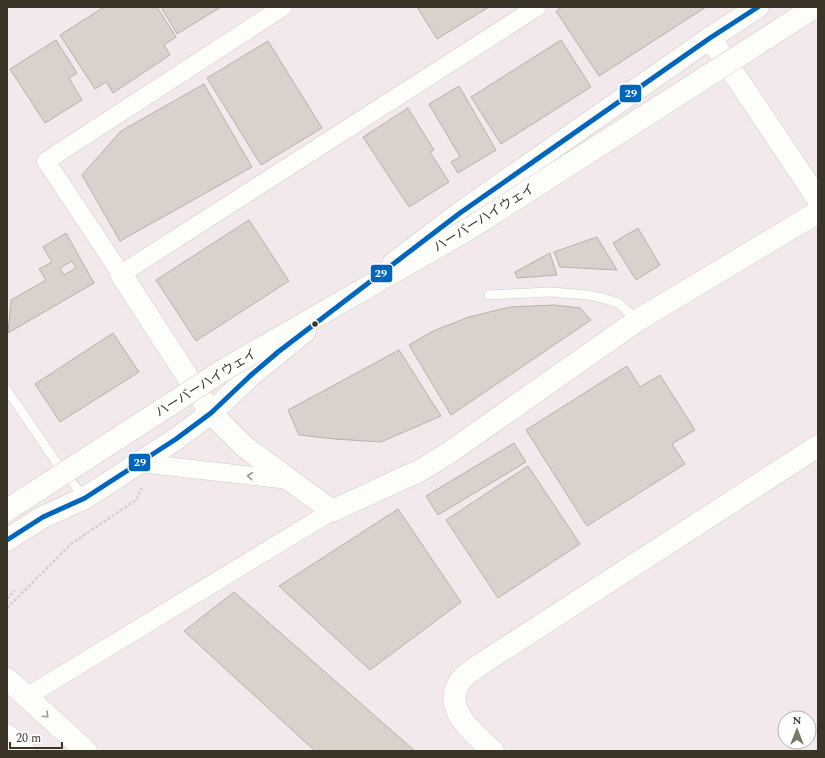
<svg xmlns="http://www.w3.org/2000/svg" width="825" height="758" viewBox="0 0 825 758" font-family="Spectral,'Noto Sans JP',serif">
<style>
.industrial{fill:#f3e8ec;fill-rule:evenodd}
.building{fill:#dad1cc;stroke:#b9b0ab;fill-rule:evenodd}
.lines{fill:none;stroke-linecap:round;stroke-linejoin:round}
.service-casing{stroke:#d1cdbf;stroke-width:10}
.minor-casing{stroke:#d1cdbf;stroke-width:19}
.tertiary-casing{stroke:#d1cdbf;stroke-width:23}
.path{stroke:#d4d1ca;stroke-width:2.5;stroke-dasharray:3 2;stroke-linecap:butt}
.service{stroke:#fdfdfa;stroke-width:9}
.minor{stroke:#fdfdfa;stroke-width:18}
.tertiary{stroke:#fdfdfa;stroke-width:22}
.tertiary-bridge-casing{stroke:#d1cdbf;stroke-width:23;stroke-linecap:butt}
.tertiary-bridge{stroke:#fdfdfa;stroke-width:22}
.bus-1-casing{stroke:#fff;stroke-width:8}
.bus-1{stroke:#0065bd;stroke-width:5}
.oneway{stroke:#9c9990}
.bus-dot{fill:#3b3527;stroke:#fff;stroke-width:1.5}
.labels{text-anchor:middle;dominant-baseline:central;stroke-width:3;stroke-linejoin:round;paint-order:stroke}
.street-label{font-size:13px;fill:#3b3527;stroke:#fff}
.line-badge{stroke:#fff;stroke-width:1.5}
.badge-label{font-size:11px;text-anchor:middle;font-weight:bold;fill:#fff}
</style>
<rect width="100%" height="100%" fill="#f4efdf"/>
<path class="industrial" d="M7 7H818V751H7ZM785 718H809V742H785Z"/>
<g class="building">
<path d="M104 7H157L176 37 164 45 170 55 113 93 106 82 95 89 60 35Z"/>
<path d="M161 7H221L177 34Z"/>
<path d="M417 7H489L437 39Z"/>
<path d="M562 7H706L599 76 556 11Z"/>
<path d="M56 40 77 73 69 78 82 100 45 123 10 69Z"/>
<path d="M561 40 591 87 501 144 471 97Z"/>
<path d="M268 41 322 128 261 165 207 78Z"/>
<path d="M204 84 252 167 120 241 82 175 121 131Z"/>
<path d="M459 86 496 150 458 173 451 162 460 157 429 104Z"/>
<path d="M408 108 434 150 430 152 449 182 409 207 363 137Z"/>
<path d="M249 220 289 281 196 341 156 280Z"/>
<path d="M638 228 660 265 636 280 613 243Z"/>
<path d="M66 233 94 283 8 333 11 300 46 280 39 269 52 262 43 247ZM72 261 76 268 64 275 60 268Z"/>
<path d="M597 237 617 270 560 267 554 252Z"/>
<path d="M550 253 557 275 517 278 515 272Z"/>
<path d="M554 305 580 308 591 320 451 415 409 345 433 331 469 317 510 307Z"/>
<path d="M113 333 139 372 60 422 35 384Z"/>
<path d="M399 350 441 416 381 442 335 439 299 435 288 410Z"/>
<path d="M627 366 640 387 660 375 695 430 672 444 685 464 587 526 526 430Z"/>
<path d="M514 443 526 462 438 515 426 496Z"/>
<path d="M528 466 580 544 498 598 446 520Z"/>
<path d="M398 509 461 602 370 670 279 586Z"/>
<path d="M234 592 415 751H315L184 631Z"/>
</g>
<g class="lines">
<defs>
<g id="service">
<path d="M489 295 551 292 588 295 602 298 618 303 638 320"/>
<path d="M7 390 61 469 85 498"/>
</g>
<g id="minor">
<path d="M283 7 46 161 121 274 537 7"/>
<path d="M139 463 289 480"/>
<path d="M26 697 332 511"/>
</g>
<g id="tertiary">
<path d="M710 38 818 199"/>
<path d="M393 264 460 213 710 38 758 7"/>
<path d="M121 274 211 413 245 447 332 511 421 470 450 452 638 320 818 212"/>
<path d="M7 540 43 517 85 498 176 439 211 413 250 376 305 331"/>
<path d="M7 679 86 751"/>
<path d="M7 735 24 751"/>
<path d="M493 751C474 734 440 707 461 680 466 673 475 669 481 664L818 446"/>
</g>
</defs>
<use href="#service" class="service-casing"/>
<use href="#minor" class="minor-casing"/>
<use href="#tertiary" class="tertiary-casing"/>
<g class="path">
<path d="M7 599 15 590"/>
<path d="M7 608 71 544 136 500 142 488"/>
</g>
<use href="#service" class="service"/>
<use href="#minor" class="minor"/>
<use href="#tertiary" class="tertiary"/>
<defs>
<path id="tertiary-bridge" d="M7 510 225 369 472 227 815 7"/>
</defs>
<use href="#tertiary-bridge" class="tertiary-bridge-casing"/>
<use href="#tertiary-bridge" class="tertiary-bridge"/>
<defs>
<path id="bus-1" d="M7 540 43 517 85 498 176 439 211 413 250 376 278 352 460 213 710 38 758 7"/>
</defs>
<use href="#bus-1" class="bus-1-casing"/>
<use href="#bus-1" class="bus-1"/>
</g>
<defs><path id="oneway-chevron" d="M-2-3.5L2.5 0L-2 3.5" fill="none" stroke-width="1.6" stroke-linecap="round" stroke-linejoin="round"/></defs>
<g class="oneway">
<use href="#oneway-chevron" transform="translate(250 476) rotate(-174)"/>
<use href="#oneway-chevron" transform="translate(46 715) rotate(43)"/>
</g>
<circle class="bus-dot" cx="315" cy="324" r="3.5"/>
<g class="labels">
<g class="street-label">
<text transform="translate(484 218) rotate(-32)">ハーバーハイウェイ</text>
<text transform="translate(206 383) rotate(-32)">ハーバーハイウェイ</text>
</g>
</g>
<g class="line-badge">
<rect x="619" y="84" width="23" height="19" rx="4" fill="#0065bd"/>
<rect x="370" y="264" width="23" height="19" rx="4" fill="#0065bd"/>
<rect x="128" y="453" width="23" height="19" rx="4" fill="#0065bd"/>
</g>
<g class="badge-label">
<text x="631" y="97">29</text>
<text x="381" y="277">29</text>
<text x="140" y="466">29</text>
</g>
<rect width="825" height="758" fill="none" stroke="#3b3527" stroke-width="16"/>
<g transform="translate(797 730)"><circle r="19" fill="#ffffff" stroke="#b1aea9"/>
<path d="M0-3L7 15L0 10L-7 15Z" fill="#7c7667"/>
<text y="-6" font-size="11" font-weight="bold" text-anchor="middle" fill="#3b3527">N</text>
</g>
<path d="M10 742v6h52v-6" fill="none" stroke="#3b3527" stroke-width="2"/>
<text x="16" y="742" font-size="12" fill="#3b3527" stroke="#ffffff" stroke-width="3" paint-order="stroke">20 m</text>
</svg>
